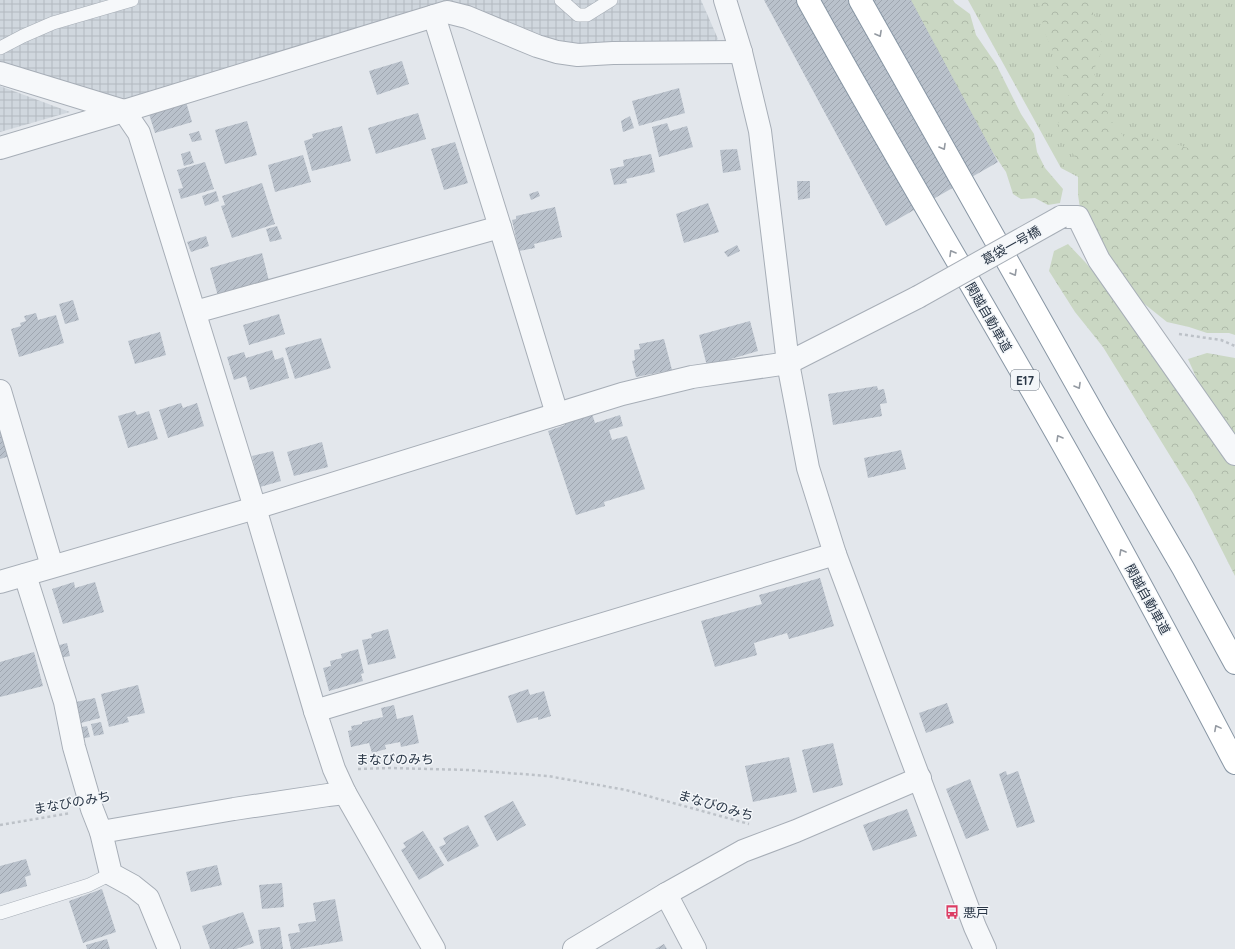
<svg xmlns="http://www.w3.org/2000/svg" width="1235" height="949" viewBox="0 0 1235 949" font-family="Quicksand,'Noto Sans JP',sans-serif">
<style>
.industrial{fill:url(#industrial-grid)}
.grass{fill:url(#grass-tufts)}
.forest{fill:url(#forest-crowns)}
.building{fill:url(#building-hatch)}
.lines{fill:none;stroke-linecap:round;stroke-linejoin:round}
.service-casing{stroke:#a7aeb7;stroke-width:14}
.minor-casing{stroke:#a7aeb7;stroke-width:24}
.tertiary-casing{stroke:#a7aeb7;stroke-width:24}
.motorway-casing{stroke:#8896a4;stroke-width:24}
.path{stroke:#bdc2c8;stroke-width:2.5;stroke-dasharray:3 3;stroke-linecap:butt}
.service{stroke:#f6f8fa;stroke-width:13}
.minor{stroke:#f6f8fa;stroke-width:22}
.tertiary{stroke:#f6f8fa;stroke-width:22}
.motorway{stroke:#fff;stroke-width:22}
.minor-bridge-casing{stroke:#a7aeb7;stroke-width:24;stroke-linecap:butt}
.minor-bridge{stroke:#f6f8fa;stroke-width:22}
.oneway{stroke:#949aa2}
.labels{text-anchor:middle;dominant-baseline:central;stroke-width:3;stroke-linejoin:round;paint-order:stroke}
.shield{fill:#f3f6f9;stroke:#66707c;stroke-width:1}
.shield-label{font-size:12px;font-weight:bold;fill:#293646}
.street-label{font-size:13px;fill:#293646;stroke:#f3f6f9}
.poi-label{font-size:13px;fill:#293646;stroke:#f3f6f9;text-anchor:start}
</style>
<defs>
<pattern id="industrial-grid" width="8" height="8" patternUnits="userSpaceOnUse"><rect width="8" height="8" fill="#d0d7de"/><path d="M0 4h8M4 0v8" fill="none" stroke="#b3b9c0"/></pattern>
<pattern id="grass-tufts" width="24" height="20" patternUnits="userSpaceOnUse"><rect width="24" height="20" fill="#cad7c3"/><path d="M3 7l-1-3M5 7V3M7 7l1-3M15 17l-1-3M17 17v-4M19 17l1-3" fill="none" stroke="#aeb9a9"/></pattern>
<pattern id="forest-crowns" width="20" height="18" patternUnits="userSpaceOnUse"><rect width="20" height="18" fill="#cad7c3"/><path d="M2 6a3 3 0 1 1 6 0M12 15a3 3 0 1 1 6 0" fill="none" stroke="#aeb9a9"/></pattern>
<pattern id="building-hatch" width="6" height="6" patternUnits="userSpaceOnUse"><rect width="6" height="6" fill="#b9c1cb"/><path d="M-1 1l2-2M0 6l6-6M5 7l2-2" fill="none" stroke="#9fa6b0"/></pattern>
</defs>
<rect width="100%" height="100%" fill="#e3e7ec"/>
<g class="industrial">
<path d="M0 0H701L718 39 713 44 584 45 554 40 464 4H440L124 99 15 68 0 62Z"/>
<path d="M0 86 70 112 0 132Z"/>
</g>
<path class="grass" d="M968 0H1235V313L1139 209 1061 168Z"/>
<g class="forest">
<path d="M907 0H953L955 3 970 14 976 35 996 64 1021 114 1034 134 1037 152 1045 168 1063 189 1060 203 1048 205 1035 198 1021 199 1013 194 1006 172 987 144Z"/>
<path d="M1038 0H1091V8L1099 26 1103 48 1093 72 1103 91 1109 118 1124 137H1145L1170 142 1197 151 1222 153 1235 150V335L1229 333H1207L1189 327 1167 322 1137 298 1123 279 1080 208 1078 195V161L1064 141 1058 123 1072 85 1057 69 1052 48 1045 34Z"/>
<path d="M1068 244 1086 263 1138 328 1172 384 1235 462V576L1193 493 1103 347 1075 312 1049 271 1054 251Z"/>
<path d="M1207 353 1235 358V442L1207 402 1188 359Z"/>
</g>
<g class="building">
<path d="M764 0H911L998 162 886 226Z"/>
<path d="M402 61 409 84 377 95 369 71Z"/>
<path d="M679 88 685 113 639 126 632 101Z"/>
<path d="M186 102 192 122 155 133 149 114Z"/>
<path d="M418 113 426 139 376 154 368 128Z"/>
<path d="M630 116 634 128 623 132 621 121Z"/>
<path d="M247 121 257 155 225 164 215 130Z"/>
<path d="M667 123 670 131 687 126 693 147 659 157 652 127Z"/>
<path d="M342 126 351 161 312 171 304 141 313 138 312 134Z"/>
<path d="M199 131 202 140 192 142 189 134Z"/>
<path d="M455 142 468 183 444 190 431 149Z"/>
<path d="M737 149 741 170 723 173 720 150Z"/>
<path d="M190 151 194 163 184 166 181 154Z"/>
<path d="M651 154 655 172 626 179 627 183 614 185 610 169 624 166 623 160Z"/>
<path d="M303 155 311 182 275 192 268 165Z"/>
<path d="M205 162 214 189 181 199 178 189 183 188 177 170Z"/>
<path d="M797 181H810V198L798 200Z"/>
<path d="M262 183 275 224 232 238 221 206 225 205 222 196Z"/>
<path d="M216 191 219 201 205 206 202 196Z"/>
<path d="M538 191 540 196 531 200 529 194Z"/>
<path d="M708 203 719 232 684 243 676 214Z"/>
<path d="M555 207 562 237 534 244 535 248 519 251 512 220 516 219V216Z"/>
<path d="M277 226 282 239 270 242 266 229Z"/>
<path d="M206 236 209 246 191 252 187 242Z"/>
<path d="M737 245 740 251 728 257 724 252Z"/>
<path d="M262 253 269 281 218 296 210 268Z"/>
<path d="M73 300 79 320 65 324 59 304Z"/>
<path d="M36 313 38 320 56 315 64 343 19 357 11 329 21 326 20 323 26 321 24 316Z"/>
<path d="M279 314 285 334 249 345 243 325Z"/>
<path d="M750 321 758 351 707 366 699 335Z"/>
<path d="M160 332 166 355 135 364 128 341Z"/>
<path d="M321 338 331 368 295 379 285 348Z"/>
<path d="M664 339 672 370 636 377 632 361 635 360 634 350 640 349 639 344Z"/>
<path d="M272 350 275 360 283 357 289 378 250 390 246 376 234 380 227 357 244 352 246 358Z"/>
<path d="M877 386 878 390 884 389 887 403 880 404 882 416 833 425 828 394Z"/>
<path d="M181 403 183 408 197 403 204 426 168 438 159 410Z"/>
<path d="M135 411 137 415 149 411 158 439 128 448 118 416Z"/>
<path d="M591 411 595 423 620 415 623 426 609 430 612 440 627 436 645 489 604 502 605 506 576 515 548 431 565 425 563 420Z"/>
<path d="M0 431H2L10 456 0 459Z"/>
<path d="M322 442 328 467 294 476 287 452Z"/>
<path d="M901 450 906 469 868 478 864 458Z"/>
<path d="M273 451 281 481 260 487 252 456Z"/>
<path d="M820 578 834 626 789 639 787 633 754 643 757 655 715 667 701 621 762 604 759 595Z"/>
<path d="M74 582 75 588 95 582 104 612 63 624 52 589Z"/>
<path d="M388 629 396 658 368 665 362 640 372 638 371 634Z"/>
<path d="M67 643 70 656 60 658 56 646Z"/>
<path d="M358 649 364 673 361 674 363 681 329 691 323 668 331 666 330 661 342 658 341 654Z"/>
<path d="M34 652 43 686 0 697V662Z"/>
<path d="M138 685 145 713 127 717 129 722 109 727 101 694Z"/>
<path d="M528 689 530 695 544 691 551 716 538 720V717L517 723 508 696Z"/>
<path d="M95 698 100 718 81 723 76 702Z"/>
<path d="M947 703 954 723 926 733 919 713Z"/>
<path d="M394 705 397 719 413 715 419 743 401 747 400 742 385 745 386 749 372 753 369 743 351 747 348 731 352 730 351 726 362 724V722L383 717 381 708Z"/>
<path d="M101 722 104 734 94 736 91 724Z"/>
<path d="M87 726 90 737 80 739 77 728Z"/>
<path d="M833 743 843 785 813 793 802 750Z"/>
<path d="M789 757 797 792 753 802 745 766Z"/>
<path d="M1006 771 1007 775 1018 771 1035 822 1017 828 999 774Z"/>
<path d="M970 779 989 830 966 839 946 789Z"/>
<path d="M513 801 526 825 497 841 484 816Z"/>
<path d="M907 809 917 836 873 851 863 825Z"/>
<path d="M468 825 479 846 448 862 439 847 446 844 443 838Z"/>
<path d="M423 831 444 865 419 880 401 850 406 847 403 843Z"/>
<path d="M26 859 31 875 25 877 27 886 0 894V866Z"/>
<path d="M217 865 222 885 191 892 186 872Z"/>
<path d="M282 883 284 907 262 909 259 885Z"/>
<path d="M102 889 116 932 83 943 69 901Z"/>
<path d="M335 899 343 941 298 949H291L288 934 300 932 298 924 316 921 313 903Z"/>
<path d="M243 912 254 943 236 949H210L202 926Z"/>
<path d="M280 927 283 949H261L258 930Z"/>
<path d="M107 939 110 949H87L86 945Z"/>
<path d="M664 944 667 949H655Z"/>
</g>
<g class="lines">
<defs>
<g id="service">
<path d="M561 0 578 15H587L611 0"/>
<path d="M0 48 23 36 53 23 132 0"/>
<path d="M0 913 89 885 111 874"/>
</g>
<g id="minor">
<path d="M434 16 447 12 467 17 537 46 557 52 578 55 613 53 741 52"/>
<path d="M0 73 124 111 139 133 255 508 315 711 334 769 345 793 434 949"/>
<path d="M0 148 124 111 434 16 500 227 557 414"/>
<path d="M1061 217H1078L1099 260 1235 454"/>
<path d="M195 312 500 227"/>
<path d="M0 391 52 566"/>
<path d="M25 575 65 702 74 747 92 809 101 832 111 874 133 886 148 898 169 949"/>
<path d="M0 582 255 508 622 394 692 377 788 363 918 297"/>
<path d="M315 711 835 554"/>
<path d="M101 832 234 809 328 795 345 793"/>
<path d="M666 894 695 949"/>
<path d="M574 949 666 894 743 851 796 831 920 778"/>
</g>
<path id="tertiary" d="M725 0 741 52 760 131 788 363 808 468 835 554 975 927 985 949"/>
<g id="motorway">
<path d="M808 0C893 154 984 304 1070 457 1127 558 1181 660 1235 763"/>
<path d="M860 0 1098 422 1183 568 1235 663"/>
</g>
</defs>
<use href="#service" class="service-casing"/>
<use href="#minor" class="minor-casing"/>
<use href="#tertiary" class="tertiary-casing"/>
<use href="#motorway" class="motorway-casing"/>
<g class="path">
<path d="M1179 334 1221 340 1235 346"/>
<path d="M358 769 390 768 469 770 548 776 626 790 749 824"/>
<path d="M0 825 71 813"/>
</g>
<use href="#service" class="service"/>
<use href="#minor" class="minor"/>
<use href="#tertiary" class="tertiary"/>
<use href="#motorway" class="motorway"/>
<defs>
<path id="minor-bridge" d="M918 297 1061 217"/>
</defs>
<use href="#minor-bridge" class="minor-bridge-casing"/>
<use href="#minor-bridge" class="minor-bridge"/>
</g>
<defs><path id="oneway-chevron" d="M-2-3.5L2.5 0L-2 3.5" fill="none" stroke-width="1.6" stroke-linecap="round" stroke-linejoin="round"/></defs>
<g class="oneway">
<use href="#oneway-chevron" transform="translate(879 34) rotate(61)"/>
<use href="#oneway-chevron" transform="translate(943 147) rotate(60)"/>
<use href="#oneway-chevron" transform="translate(952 253) rotate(-120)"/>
<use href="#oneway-chevron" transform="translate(1014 273) rotate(60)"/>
<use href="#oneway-chevron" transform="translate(1078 386) rotate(60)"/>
<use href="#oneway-chevron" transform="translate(1059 438) rotate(-120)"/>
<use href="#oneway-chevron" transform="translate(1122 552) rotate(-119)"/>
<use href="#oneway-chevron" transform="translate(1217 728) rotate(-118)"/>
</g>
<defs>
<symbol id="bus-bare" viewBox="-9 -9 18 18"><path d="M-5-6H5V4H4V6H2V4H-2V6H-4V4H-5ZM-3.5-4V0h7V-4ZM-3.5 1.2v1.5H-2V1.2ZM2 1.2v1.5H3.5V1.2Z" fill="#dc3d64" stroke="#f3f6f9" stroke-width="2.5" paint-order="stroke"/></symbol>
</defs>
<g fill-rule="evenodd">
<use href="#bus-bare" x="942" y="902" width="20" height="20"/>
</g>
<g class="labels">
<rect class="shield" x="1011" y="370" width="28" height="20" rx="3"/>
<g class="shield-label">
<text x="1025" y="380">E17</text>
</g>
<g class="street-label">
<text transform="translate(1011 245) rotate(-29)">葛袋一号橋</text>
<text transform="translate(989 317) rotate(60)">関越自動車道</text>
<text transform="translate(1148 599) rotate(61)">関越自動車道</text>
<text x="395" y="759">まなびのみち</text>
<text transform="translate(72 802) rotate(-10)">まなびのみち</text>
<text transform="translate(716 805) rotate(16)">まなびのみち</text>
</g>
<g class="poi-label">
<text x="963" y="912">悪戸</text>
</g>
</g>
</svg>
